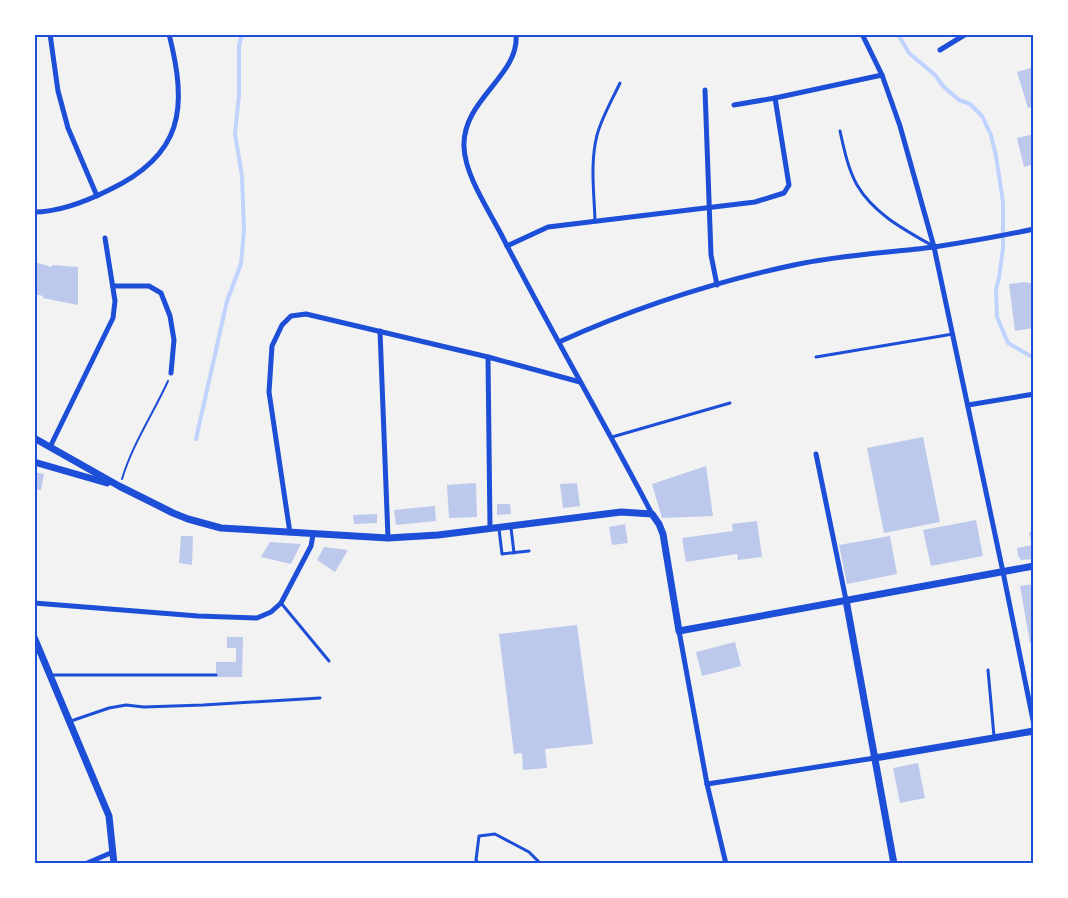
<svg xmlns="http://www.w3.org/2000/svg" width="1068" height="898" viewBox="0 0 1068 898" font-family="'Asap Condensed',sans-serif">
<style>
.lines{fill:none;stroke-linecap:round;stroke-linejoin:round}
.stream{stroke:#bfd3fe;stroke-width:4}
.building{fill:#bdc9ec}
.path{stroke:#1d4ed8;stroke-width:2}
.service{stroke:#1d4ed8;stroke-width:3}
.minor{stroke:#1d4ed8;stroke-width:5}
.tertiary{stroke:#1d4ed8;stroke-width:7}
.neatline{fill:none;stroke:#1d4ed8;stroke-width:2}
</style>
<rect width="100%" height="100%" fill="#f2f2f2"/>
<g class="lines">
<g class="stream">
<path d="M898 34 909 53 935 75 944 87 959 100 970 104 982 116 991 135 996 156 1003 202V248L999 278 996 289 997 317 1008 343 1034 358"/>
<path d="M196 439 227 301 241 264 244 230 242 176 235 134 239 95V46L242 34"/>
</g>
</g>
<g class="building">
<path d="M1034 67V106L1028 108 1017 72Z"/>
<path d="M1034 134V164L1024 167 1017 138Z"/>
<path d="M34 262 52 267V265L78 267V305L43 298V296L34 294Z"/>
<path d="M1025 282 1034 284V328L1015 331 1009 284Z"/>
<path d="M923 437 940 522 884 533 867 448Z"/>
<path d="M706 466 713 516 662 518 652 484Z"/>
<path d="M34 472 44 474 41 490 34 489Z"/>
<path d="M476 483 477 517 449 518 447 485Z"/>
<path d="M577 483 580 506 563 508 560 484Z"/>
<path d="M497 504H510L511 514 497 515Z"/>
<path d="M435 506 436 521 396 525 394 510Z"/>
<path d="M377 514V523L354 524 353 515Z"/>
<path d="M976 520 983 556 931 566 923 530Z"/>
<path d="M757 521 762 557 738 560 737 554 686 562 682 538 733 531 732 524Z"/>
<path d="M625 524 628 543 612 545 609 527Z"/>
<path d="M1034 531V559L1021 560 1018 556 1017 548 1032 545 1029 532Z"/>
<path d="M181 536H193L192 565 179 563Z"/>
<path d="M890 536 897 574 847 584 839 545Z"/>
<path d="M270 542 301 544 291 564 261 557Z"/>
<path d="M324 547 348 550 335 572 317 560Z"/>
<path d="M1034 584V642L1030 643 1020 586Z"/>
<path d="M577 625 593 744 545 749 547 768 523 770 522 753 514 754 499 634Z"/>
<path d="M227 637H243L242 677H216V662H236V648H227Z"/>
<path d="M735 642 741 666 702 676 696 652Z"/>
<path d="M918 763 925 798 900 803 893 768Z"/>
</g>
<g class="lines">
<path class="path" d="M122 479C132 445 153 414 168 381"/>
<g class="service">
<path d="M840 131C844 149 848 169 857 185 874 214 905 230 933 246"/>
<path d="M595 220C594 192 590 163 597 135 602 117 612 100 620 83"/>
<path d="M816 357 953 334"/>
<path d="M612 437 730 403"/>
<path d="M511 528 514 553"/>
<path d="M499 529 502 554 529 551"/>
<path d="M281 603 329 661"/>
<path d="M988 670 994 736"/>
<path d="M52 675H216"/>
<path d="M71 721 109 708 126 705 144 707 203 705 320 698"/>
<path d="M479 864 476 860 479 836 495 834 529 852 541 864"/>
</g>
<g class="minor">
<path d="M50 34 58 91 68 128 97 196"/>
<path d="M516 34C520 76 462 99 464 147 465 175 488 209 501 234 549 328 603 420 652 514"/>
<path d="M862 34 882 75 900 126 934 247 1003 572 1034 725"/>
<path d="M940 50 966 34"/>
<path d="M705 90 711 255 717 285"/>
<path d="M734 105 775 98 882 75"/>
<path d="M34 212C59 212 87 201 109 190 183 155 188 109 169 34"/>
<path d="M507 246 548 227 755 202 784 193 789 185 788 179 775 98"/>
<path d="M113 286H149L161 293 170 316 174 340 171 373"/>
<path d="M380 331 388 538"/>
<path d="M559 342C634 308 714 282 794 265 840 255 887 253 934 247 967 242 1001 236 1034 229"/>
<path d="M488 357 490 528"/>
<path d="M968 405 1034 394"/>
<path d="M50 447 113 318 115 301 105 238"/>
<path d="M816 454 846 600"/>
<path d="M290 533 269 392 272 346 282 325 291 316 306 314 488 357 580 382"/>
<path d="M34 603 198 616 257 618 271 612 281 603 311 546 313 535"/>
<path d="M679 631 707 784 726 864"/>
<path d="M707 784 875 758"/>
<path d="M85 864 113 852"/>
</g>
<g class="tertiary">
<path d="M34 438 119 486 173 513 188 519 221 528 388 538 438 535 621 512 652 514 659 524 663 534 679 631 1034 566"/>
<path d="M34 462 107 483"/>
<path d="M846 600 894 864"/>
<path d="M34 637 109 816 114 864"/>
<path d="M875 758 1034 731"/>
</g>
</g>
<rect width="1068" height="898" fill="none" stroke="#ffffff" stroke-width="72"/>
<rect x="36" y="36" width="996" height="826" class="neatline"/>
</svg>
